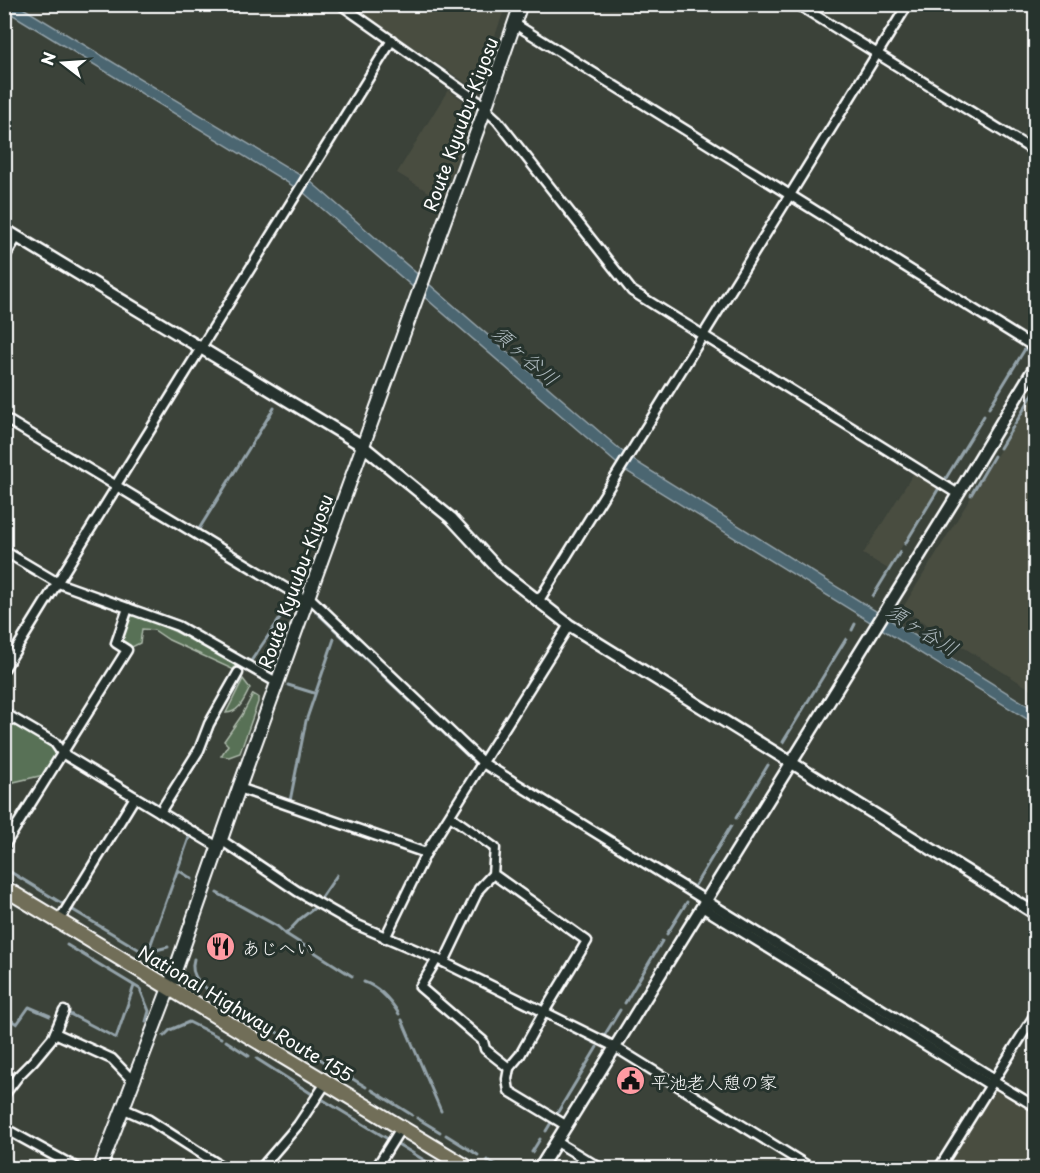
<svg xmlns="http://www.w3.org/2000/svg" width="1040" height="1173" viewBox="0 0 1040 1173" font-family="'Playpen Sans','Klee One',sans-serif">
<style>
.built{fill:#494d41}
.green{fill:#587156;stroke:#acb8aa;stroke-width:1.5}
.water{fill:#4c6671;stroke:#94a3aa;stroke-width:1.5}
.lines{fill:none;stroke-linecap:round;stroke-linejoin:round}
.stream{stroke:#94a3aa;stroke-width:3}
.minor-casing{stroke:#fff;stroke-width:13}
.tertiary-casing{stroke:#fff;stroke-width:15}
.secondary-casing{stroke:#fff;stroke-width:16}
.trunk-casing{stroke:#fff;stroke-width:18}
.minor{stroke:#26332d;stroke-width:8}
.tertiary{stroke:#26332d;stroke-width:10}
.secondary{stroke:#26332d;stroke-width:12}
.trunk{stroke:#716e59;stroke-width:14}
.labels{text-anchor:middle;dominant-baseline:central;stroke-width:6;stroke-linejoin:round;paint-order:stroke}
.street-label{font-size:18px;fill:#fff;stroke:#26332d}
.poi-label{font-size:18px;fill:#fff;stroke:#26332d;text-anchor:start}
.water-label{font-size:20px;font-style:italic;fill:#aebabf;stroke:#26332d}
</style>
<rect width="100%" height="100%" fill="#3b4239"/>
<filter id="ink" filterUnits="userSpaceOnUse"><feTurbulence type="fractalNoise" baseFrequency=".0167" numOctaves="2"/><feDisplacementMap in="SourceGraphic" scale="12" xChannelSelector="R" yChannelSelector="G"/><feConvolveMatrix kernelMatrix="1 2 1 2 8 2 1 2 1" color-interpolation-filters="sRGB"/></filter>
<g filter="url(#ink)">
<g class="built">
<path d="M351 5H506L492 44 482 86 475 89Z"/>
<path d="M448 90 475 109 442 200 397 173Z"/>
<path d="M1035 393V692L902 609Z"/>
<path d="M915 471 939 486 888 569 863 554Z"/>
<path d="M995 1086 1035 1111V1168H944Z"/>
</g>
<g class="green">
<path d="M128 613C166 624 201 646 235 664L234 670 169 640 154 630 142 629 140 643 130 648 120 642Z"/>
<path d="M243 679 250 688C244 699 240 712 226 713Z"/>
<path d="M253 694 258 697V702L240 753 229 757 221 756 228 745 224 741 242 715Z"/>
<path d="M11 721 56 747 58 756 48 774 5 784V736Z"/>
</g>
<path class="water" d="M4 5H18L310 181 630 458 1035 710V724L623 469 303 192 5 10Z"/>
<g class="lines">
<g class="stream">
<path d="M1033 336 1036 332"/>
<path d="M989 408 1025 349"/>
<path d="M1015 424 1036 389"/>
<path d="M1000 448 1013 427"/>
<path d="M946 478 984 416"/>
<path d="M971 495 994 456"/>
<path d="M166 521 195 539"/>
<path d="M199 529 274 408"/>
<path d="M203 543 293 598"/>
<path d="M905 544 939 488"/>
<path d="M4 545 53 575"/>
<path d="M873 596 900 552"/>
<path d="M128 604 150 611"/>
<path d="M316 612 475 763"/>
<path d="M156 613 180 622 231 652"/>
<path d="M852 630 855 624"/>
<path d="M251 661 294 598"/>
<path d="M288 685 314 693"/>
<path d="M4 707 59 740 62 744"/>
<path d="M783 742 846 639"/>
<path d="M70 753 103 773"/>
<path d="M485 769 690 896"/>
<path d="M110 776 133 790"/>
<path d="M141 795 157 804"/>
<path d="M290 801 306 721 334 639"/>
<path d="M167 809 203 753 213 727 241 678"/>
<path d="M736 818 768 765"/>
<path d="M4 868 63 904"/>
<path d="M178 870 192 879"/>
<path d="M694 887 731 826"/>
<path d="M217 893 277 926 286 934 352 976"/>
<path d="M322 897 337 875"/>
<path d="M73 910 138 949"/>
<path d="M286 934 300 919 317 906"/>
<path d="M667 934 687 902"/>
<path d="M67 945 140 989 149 1011 146 1022"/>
<path d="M148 952 190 835"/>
<path d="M148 952 168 947"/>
<path d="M194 959C188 978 206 989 219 997"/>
<path d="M364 982C379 987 391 1001 399 1014"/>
<path d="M229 1003 278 1033"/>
<path d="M625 1003 662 941"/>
<path d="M68 1013 116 1038 134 986"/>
<path d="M4 1016 17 1024 29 1007 50 1016"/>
<path d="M546 1018 595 1043"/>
<path d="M402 1020 441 1111"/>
<path d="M164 1036 170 1030 189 1022 221 1038"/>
<path d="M604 1036 620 1010"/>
<path d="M287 1039 366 1087"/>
<path d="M226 1041 249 1056"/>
<path d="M257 1059 312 1094"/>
<path d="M372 1090 412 1115"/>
<path d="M320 1098 388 1139"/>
<path d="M556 1115 597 1047"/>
<path d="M417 1118 440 1132"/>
<path d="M546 1131 552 1121"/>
<path d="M446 1135 478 1155"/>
<path d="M396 1143 437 1168"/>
<path d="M532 1152 540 1139"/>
<path d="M487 1160 502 1168"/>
<path d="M605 1167 607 1168"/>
</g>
<defs>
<g id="minor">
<path d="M340 4 486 107"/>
<path d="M797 4 1036 152"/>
<path d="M515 24 1036 348"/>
<path d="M485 109 497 120 632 291 958 494"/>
<path d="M4 258 17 237"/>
<path d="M4 418 307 601"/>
<path d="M116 485 392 40"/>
<path d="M4 551 58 583 178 626 278 683"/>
<path d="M309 597 483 763 995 1079"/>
<path d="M538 602 908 4"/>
<path d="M4 669 117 486"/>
<path d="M4 713 55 743 62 753 218 847"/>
<path d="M239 788 426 853"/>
<path d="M160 812 199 750 209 724 238 673"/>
<path d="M450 816 495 848 493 874 587 941 544 1012 520 1055 509 1068 507 1079 509 1091 567 1126"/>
<path d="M221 840 297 891 355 924 437 959 615 1047 811 1168"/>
<path d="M4 846 127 650 116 643 128 608"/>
<path d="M702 907 990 1085"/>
<path d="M59 921 135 797"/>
<path d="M385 938 426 853 569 625"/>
<path d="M437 959 420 987 483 1041 485 1049 509 1068"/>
<path d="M444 962 479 889 493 874"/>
<path d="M55 1033 112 1059 133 1081"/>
<path d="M993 1081 1036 1107"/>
<path d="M4 1095 19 1075 33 1061 53 1037 64 1011"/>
<path d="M122 1108 149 1120 224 1168"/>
<path d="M4 1128 77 1168"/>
<path d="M557 1142 600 1168"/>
<path d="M261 1168 298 1125 326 1083"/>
<path d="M376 1168 401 1128"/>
<path d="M939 1168 1036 1013"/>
</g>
<g id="tertiary">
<path d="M4 229 363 446 451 518 500 571 569 625 1036 914"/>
<path d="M540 1168 958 494 1036 365"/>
</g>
<path id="secondary" d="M100 1168 169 988 239 788 485 109 521 4"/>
<path id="trunk" d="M4 888 468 1168"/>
</defs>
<use href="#minor" class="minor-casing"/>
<use href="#tertiary" class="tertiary-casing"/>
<use href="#secondary" class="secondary-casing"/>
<use href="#trunk" class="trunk-casing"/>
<use href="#minor" class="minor"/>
<use href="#tertiary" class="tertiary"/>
<use href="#secondary" class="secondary"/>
<use href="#trunk" class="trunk"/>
</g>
</g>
<defs>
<symbol id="restaurant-disc" viewBox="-11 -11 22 22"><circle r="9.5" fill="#ff9aa2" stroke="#26332d"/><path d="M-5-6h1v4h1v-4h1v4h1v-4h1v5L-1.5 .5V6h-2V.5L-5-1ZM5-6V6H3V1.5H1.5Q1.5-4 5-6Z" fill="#111"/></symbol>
<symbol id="civic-disc" viewBox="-11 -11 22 22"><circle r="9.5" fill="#ff9aa2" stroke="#26332d"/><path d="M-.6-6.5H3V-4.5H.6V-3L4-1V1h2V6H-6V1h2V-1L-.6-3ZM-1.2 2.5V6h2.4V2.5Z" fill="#111"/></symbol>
</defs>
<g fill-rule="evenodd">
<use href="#restaurant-disc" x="204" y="930" width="33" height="33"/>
<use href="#civic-disc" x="614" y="1064" width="33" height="33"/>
</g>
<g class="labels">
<g class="street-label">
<text transform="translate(460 124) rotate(-70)">Route Kyuubu-Kiyosu</text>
<text transform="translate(295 581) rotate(-70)">Route Kyuubu-Kiyosu</text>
<text transform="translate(246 1013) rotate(31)">National Highway Route 155</text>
</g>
<g class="poi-label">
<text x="242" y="947">あじへい</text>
<text x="651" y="1081">平池老人憩の家</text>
</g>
<g class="water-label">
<text transform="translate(526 355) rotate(41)">須ヶ谷川</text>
<text transform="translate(923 629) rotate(32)">須ヶ谷川</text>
</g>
</g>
<rect width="1040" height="1173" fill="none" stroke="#26332d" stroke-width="24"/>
<rect x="12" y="12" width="1016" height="1149" fill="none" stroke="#fff" stroke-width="2" filter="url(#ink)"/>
<g transform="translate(63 63) rotate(287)" stroke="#26332d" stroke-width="4.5" paint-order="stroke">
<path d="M0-4.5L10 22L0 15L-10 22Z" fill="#ffffff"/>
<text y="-9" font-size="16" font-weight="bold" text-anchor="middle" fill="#ffffff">N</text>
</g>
</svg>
